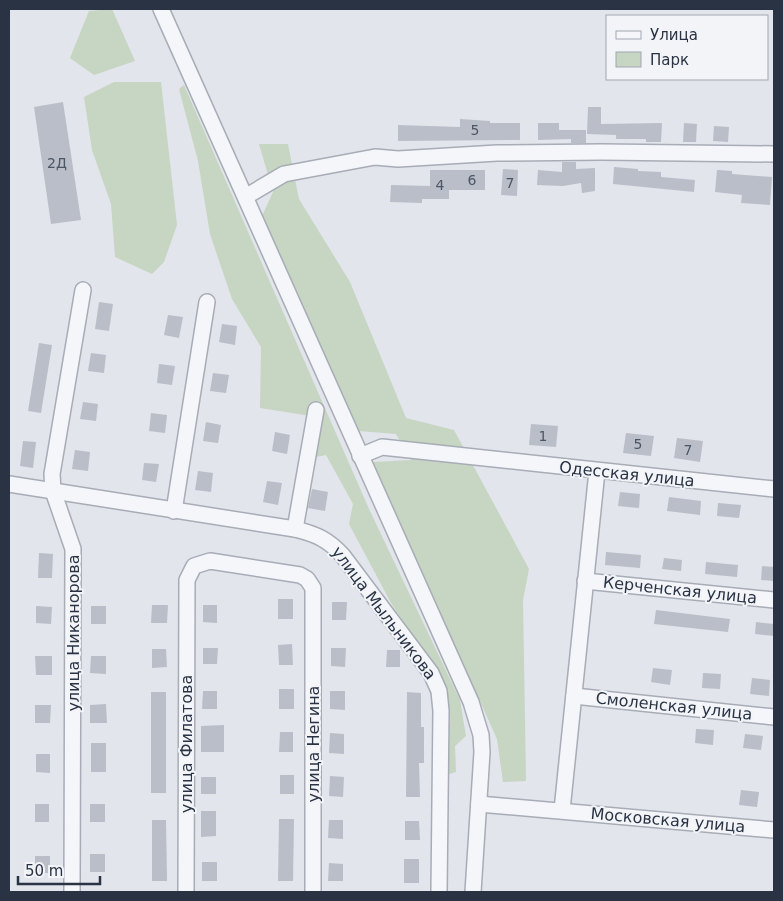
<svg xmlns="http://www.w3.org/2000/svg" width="783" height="901" viewBox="0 0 783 901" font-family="'DejaVu Sans',sans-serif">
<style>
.green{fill:#c7d5c3}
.building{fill:#b9bec9}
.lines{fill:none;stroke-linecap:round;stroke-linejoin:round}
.minor-casing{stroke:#a7acb6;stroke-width:18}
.minor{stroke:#f5f6f9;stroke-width:15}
.labels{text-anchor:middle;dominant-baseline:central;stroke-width:4;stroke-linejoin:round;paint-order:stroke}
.number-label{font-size:14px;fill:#4d5665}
.street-label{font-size:16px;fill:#293344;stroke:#f2f4f8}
</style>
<rect width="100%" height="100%" fill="#e2e5eb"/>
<g class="green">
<path d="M112 9 135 61 94 75 70 58 89 11Z"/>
<path d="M114 82H161L177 225 164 262 152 274 115 257 111 204 92 150 84 97Z"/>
<path d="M184 85 369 509 460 700 466 736 455 746 456 772 446 775 447 688 391 603 349 524 353 504 326 455 316 457 311 416 260 408 261 347 232 299 210 234 198 161 179 89Z"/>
<path d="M259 144H288L299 199 350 282 406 418 454 430 529 569 523 600 526 781 503 782 497 739 373 462 411 460 396 434 359 431 262 216 273 192Z"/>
</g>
<g class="building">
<path d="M63 102 81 220 51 224 34 107Z"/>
<path d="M588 107H601V124L662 123 661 142H646V139H616V135L587 134Z"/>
<path d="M460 119 490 121V123H520V140L398 141V125L460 127Z"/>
<path d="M538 123H559V130H586V143H571V139L538 140Z"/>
<path d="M684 123 697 124 696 142H683Z"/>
<path d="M714 126 729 127 728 142 713 141Z"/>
<path d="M562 162H576V169L595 168V191L582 193 581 183 563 186 537 185 538 170 562 172Z"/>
<path d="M614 167 638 169V171L661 172V177L695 180 694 192 613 184Z"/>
<path d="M503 169 518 170 517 196 501 195Z"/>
<path d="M430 170H485V190H449V199H422V203L390 202 391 185 430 186Z"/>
<path d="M717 170 732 171V174L772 177 770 205 741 203 742 195 715 192Z"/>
<path d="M99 302 113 304 109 331 95 329Z"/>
<path d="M168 315 183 317 179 338 164 335Z"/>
<path d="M222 324 237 326 235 345 219 342Z"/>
<path d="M39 343 52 345 41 413 28 411Z"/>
<path d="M91 353 106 355 104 373 88 371Z"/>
<path d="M159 364 175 366 172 385 157 383Z"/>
<path d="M213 373 229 375 226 393 210 391Z"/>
<path d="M83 402 98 404 96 421 80 419Z"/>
<path d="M151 413 167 415 165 433 149 431Z"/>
<path d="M206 422 221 425 218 443 203 441Z"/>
<path d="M531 424 558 426 556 447 529 445Z"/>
<path d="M275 432 290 435 287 454 272 451Z"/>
<path d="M626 433 654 436 651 456 623 453Z"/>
<path d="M677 438 703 441 700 462 674 458Z"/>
<path d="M23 441 36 442 33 468 20 466Z"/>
<path d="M75 450 90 452 88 471 72 469Z"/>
<path d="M144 463 159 464 156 482 142 480Z"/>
<path d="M198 471 213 473 211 492 195 490Z"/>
<path d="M267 481 282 483 278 505 263 502Z"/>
<path d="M312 489 328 492 325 511 308 508Z"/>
<path d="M620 492 640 494 639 508 618 506Z"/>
<path d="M669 497 701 501 700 515 667 511Z"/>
<path d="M718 503 741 505 739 518 717 516Z"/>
<path d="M606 552 641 555 640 568 605 565Z"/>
<path d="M39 553 53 554 52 578H38Z"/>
<path d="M664 558 682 560 681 571 662 569Z"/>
<path d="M706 562 738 565 737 577 705 574Z"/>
<path d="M762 566 774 567V581L761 580Z"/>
<rect x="278" y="599" width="15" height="20"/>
<path d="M332 602H347L346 620H332Z"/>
<path d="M152 605H168L167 623H151Z"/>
<path d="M203 605H217V623L203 622Z"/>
<path d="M36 606 52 607 51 624 36 623Z"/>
<rect x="91" y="606" width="15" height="18"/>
<path d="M656 610 730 619 728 632 654 624Z"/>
<path d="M756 622 774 624V636L755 634Z"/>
<path d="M292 644 293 665H279L278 645Z"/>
<path d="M203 648H218L217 664H203Z"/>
<path d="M331 648H346L345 667 331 666Z"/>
<path d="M152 649H166L167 667 152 668Z"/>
<path d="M387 650H400V667H386Z"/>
<path d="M35 656H52V675H36Z"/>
<path d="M91 656H106V674L90 673Z"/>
<path d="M653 668 672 670 670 685 651 682Z"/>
<path d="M703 673 721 674 720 689 702 688Z"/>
<path d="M752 678 770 680 769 696 750 694Z"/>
<rect x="279" y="689" width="15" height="20"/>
<path d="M203 691H217V709H202Z"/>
<path d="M330 691H345V710L330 709Z"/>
<rect x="151" y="692" width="15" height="101"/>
<path d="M407 692 421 693V727H424V763H419L420 797H406Z"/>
<path d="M106 704 107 723H90V705Z"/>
<path d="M35 705H51L50 723H35Z"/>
<path d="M224 725V752H201V726Z"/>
<path d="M696 729 714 730 713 745 695 743Z"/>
<path d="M280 732H293V752H279Z"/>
<path d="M330 733 344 734V754L329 753Z"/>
<path d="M745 734 763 736 761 750 743 748Z"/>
<rect x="91" y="743" width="15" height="29"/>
<path d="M36 754H50V773L36 772Z"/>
<rect x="280" y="775" width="14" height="19"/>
<path d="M330 776 344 777 343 797 329 796Z"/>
<rect x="201" y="777" width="15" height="17"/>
<path d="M741 790 759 792 757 807 739 805Z"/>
<rect x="35" y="804" width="14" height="18"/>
<rect x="90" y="804" width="15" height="18"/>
<path d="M201 811H216V836L201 837Z"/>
<path d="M279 819H294L293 881H278Z"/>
<path d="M152 820H166L167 881H152Z"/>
<path d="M329 820H343V839L328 838Z"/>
<path d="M405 821H419L420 840H405Z"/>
<rect x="90" y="854" width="15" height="18"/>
<rect x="35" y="856" width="15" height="17"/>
<rect x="404" y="859" width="15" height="24"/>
<rect x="202" y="862" width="15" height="19"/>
<path d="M329 863 343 864V881H328Z"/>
</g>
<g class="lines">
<defs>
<g id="minor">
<path d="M161 9 471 702 481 735 482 752 473 892"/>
<path d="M247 196 284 174 375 157 398 159 497 153 602 152 774 154"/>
<path d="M360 456 382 447 774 489"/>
<path d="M9 484 295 529C316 534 329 540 343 556L431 673 439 691 441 711 439 892"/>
<path d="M174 511 207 302"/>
<path d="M295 529 316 410"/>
<path d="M585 581 774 600"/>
<path d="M574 696 774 717"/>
<path d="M479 804 774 830"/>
<path d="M562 810 597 471"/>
<path d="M72 892 73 549 53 491 52 474 83 290"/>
<path d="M186 892 187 580 194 566 210 561 300 575 307 579 313 588V892"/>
</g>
</defs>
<use href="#minor" class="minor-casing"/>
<use href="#minor" class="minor"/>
</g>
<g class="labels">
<g class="number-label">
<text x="475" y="130">5</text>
<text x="57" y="163">2Д</text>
<text x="472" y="180">6</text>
<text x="510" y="183">7</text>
<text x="440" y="185">4</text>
<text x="543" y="436">1</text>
<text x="638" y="444">5</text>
<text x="688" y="450">7</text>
</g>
<g class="street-label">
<text transform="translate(627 474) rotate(6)">Одесская улица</text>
<text transform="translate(680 590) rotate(6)">Керченская улица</text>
<text transform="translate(384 613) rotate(53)">улица Мыльникова</text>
<text transform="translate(73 633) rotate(-90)">улица Никанорова</text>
<text transform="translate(674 706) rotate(6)">Смоленская улица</text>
<text transform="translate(186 744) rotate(-90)">улица Филатова</text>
<text transform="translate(313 744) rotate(-90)">улица Негина</text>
<text transform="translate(668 820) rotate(5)">Московская улица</text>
</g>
</g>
<rect width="783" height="901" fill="none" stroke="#293344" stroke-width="20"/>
<rect x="606" y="15" width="162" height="65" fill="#f2f4f8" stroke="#a2a7b0"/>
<rect x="616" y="31" width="25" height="8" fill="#f5f6f9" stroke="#a2a7b0"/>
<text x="650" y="40" font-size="15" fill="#293344">Улица</text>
<rect x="616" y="52" width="25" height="15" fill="#c7d5c3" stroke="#a2a7b0"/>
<text x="650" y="65" font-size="15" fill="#293344">Парк</text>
<path d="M18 876v8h82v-8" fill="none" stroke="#293344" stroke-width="2.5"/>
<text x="25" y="876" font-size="15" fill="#293344" stroke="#f2f4f8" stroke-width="4" paint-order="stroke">50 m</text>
</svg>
